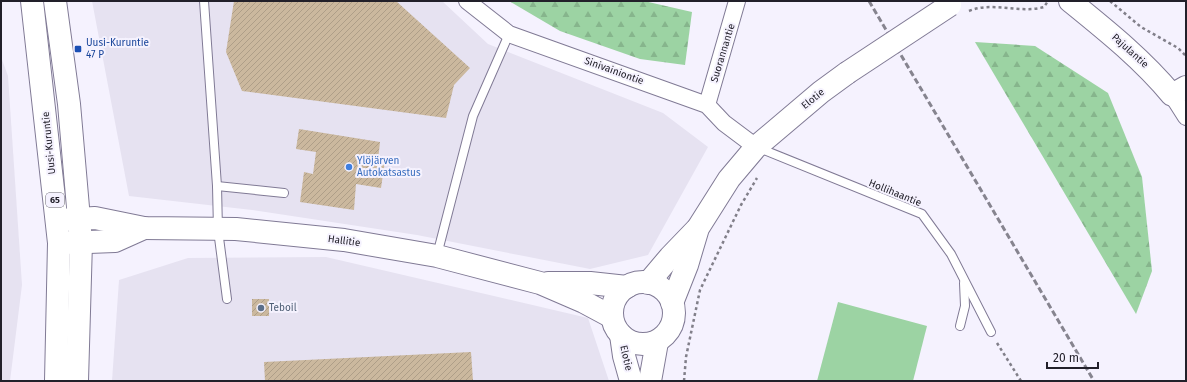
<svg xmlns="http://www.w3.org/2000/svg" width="1187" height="382" viewBox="0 0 1187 382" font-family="'Fira Sans',sans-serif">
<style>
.built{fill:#e6e2f1}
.forest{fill:url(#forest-firs)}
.pitch{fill:#9cd3a3}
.building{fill:url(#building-hatch)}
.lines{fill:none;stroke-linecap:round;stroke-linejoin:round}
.lane-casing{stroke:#807a95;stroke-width:10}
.street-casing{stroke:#807a95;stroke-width:18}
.secondary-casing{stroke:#807a95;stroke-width:24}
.primary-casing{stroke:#807a95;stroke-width:24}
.path{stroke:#817f89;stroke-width:2.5;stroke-dasharray:3 3;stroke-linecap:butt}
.lane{stroke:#fff;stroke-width:8}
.street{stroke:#fff;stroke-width:16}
.secondary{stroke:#fff;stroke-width:22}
.primary{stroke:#fff;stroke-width:22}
.rail{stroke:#86848f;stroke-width:3;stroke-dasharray:6 3;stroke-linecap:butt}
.secondary-bridge-casing{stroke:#807a95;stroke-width:24;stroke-linecap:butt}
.secondary-bridge{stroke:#fff;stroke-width:22}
.transit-dot{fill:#1a4fb4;stroke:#f5f2fe;stroke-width:1.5}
.shop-dot{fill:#3f7fe0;stroke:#f5f2fe;stroke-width:1.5}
.service-dot{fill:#5c6f8a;stroke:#f5f2fe;stroke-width:1.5}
.labels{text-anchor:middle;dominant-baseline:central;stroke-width:4;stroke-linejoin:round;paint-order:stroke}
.shield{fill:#f5f2fe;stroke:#615f6a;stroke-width:1}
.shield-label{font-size:9px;font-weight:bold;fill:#22202a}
.transit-label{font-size:10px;fill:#164399;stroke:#f5f2fe;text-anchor:start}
.street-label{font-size:10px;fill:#22202a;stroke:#f5f2fe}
.shop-label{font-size:10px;fill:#366cbe;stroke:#f5f2fe;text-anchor:start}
.service-label{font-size:10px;fill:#4e5e75;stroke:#f5f2fe;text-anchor:start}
</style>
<defs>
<pattern id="forest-firs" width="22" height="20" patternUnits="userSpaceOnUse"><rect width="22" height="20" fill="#9cd3a3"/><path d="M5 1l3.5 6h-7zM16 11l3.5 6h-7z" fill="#86b58c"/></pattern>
<pattern id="building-hatch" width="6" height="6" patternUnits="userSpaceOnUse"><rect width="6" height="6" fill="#cbb89e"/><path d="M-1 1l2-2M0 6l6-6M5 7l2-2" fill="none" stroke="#ae9e88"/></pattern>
</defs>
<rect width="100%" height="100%" fill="#f5f2fe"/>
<g class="built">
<path d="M92 1H442L488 44 663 113 708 147 648 255 590 269 417 235 252 210 129 196Z"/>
<path d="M1 57 8 76 22 285 10 381H1Z"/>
<path d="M326 257 588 318 609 381H112L119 280 188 258Z"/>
</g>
<g class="forest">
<path d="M509 1H644L692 12 685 65 640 59 560 31Z"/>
<path d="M975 42 1035 46 1108 93 1142 177 1152 271 1136 314Z"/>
</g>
<path class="pitch" d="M838 302 927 326 913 381H817Z"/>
<g class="building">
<path d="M234 1H396L470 68 454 85 446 118 242 91 226 52Z"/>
<path d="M299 129 380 142 378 160 385 161 381 188 356 184 354 210 300 202 304 172 313 174 316 152 296 149Z"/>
<rect x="252" y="299" width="17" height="17"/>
<path d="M471 352 473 381H265L264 362Z"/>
</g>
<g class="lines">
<defs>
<g id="lane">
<path d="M204 1 217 186 218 230 227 299"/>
<path d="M759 148 922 214 951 254 991 332"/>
<path d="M217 186 284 193"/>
<path d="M437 255 473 116 509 34"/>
<path d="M960 326 965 306 964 283"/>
</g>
<g id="street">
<path d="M467 1 509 34 707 105 724 123 756 147"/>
<path d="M1172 95 1186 117"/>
<path d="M707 105 737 1"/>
</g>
<g id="secondary">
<path d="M1070 1C1107 31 1142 59 1172 95L1186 87"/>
<path d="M60 220 95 218 144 228 236 229 344 240 437 256 540 283 584 302 612 317"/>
<path d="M62 243 115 241 144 228"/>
<circle cx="643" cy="313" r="31"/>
<path d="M548 283H590L627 287"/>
<path d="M648 283 670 257 696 230"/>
<path d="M672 303 687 265 698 228 729 179 756 147 821 92 847 73"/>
<path d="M621 335 624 356 631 381"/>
<path d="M650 381 657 342"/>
</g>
<g id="primary">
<path d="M32 1 59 243 56 381"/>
<path d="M55 1 69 104 81 242 77 381"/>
</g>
</defs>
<use href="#lane" class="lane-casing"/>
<use href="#street" class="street-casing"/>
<use href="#secondary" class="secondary-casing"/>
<use href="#primary" class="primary-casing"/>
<g class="path">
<path d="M1110 1 1141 27 1178 48 1186 56"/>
<path d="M969 11C993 1 1019 14 1044 7L1048 1"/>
<path d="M997 343 1021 381"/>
<path d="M684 381 686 357 700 290 741 205 757 178"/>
</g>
<use href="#lane" class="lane"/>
<use href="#street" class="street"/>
<use href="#secondary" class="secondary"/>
<use href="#primary" class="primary"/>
<path class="rail" d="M869 1 1094 381"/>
<defs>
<path id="secondary-bridge" d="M847 73 950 5"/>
</defs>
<use href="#secondary-bridge" class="secondary-bridge-casing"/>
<use href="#secondary-bridge" class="secondary-bridge"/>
</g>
<rect class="transit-dot" x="74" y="45" width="8" height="8" rx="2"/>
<circle class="shop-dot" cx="349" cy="167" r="4"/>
<circle class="service-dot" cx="261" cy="308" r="4"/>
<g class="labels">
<rect class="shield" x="46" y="193" width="18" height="14" rx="3"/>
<g class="shield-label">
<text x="55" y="200">65</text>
</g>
<g class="transit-label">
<text x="86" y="43">Uusi-Kuruntie<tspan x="86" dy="12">47 P</tspan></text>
</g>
<g class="street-label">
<text transform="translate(1130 51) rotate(42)">Pajulantie</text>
<text transform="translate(723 53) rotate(-73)">Suorannantie</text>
<text transform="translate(614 71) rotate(20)">Sinivainiontie</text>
<text transform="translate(813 99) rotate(-39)">Elotie</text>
<text transform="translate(49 143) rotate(-96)">Uusi-Kuruntie</text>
<text transform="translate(895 193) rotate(22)">Hollihaantie</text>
<text transform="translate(344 241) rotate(8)">Hallitie</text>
<text transform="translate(626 358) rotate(77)">Elotie</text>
</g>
<g class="shop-label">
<text x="357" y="161">Ylöjärven<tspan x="357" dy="12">Autokatsastus</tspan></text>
</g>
<g class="service-label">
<text x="269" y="308">Teboil</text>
</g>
</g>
<rect width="1187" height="382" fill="none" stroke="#22202a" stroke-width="4"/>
<path d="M1047 362v6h51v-6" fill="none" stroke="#22202a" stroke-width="2"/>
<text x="1053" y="362" font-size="12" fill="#22202a" stroke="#f5f2fe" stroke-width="3" paint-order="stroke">20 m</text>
</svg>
